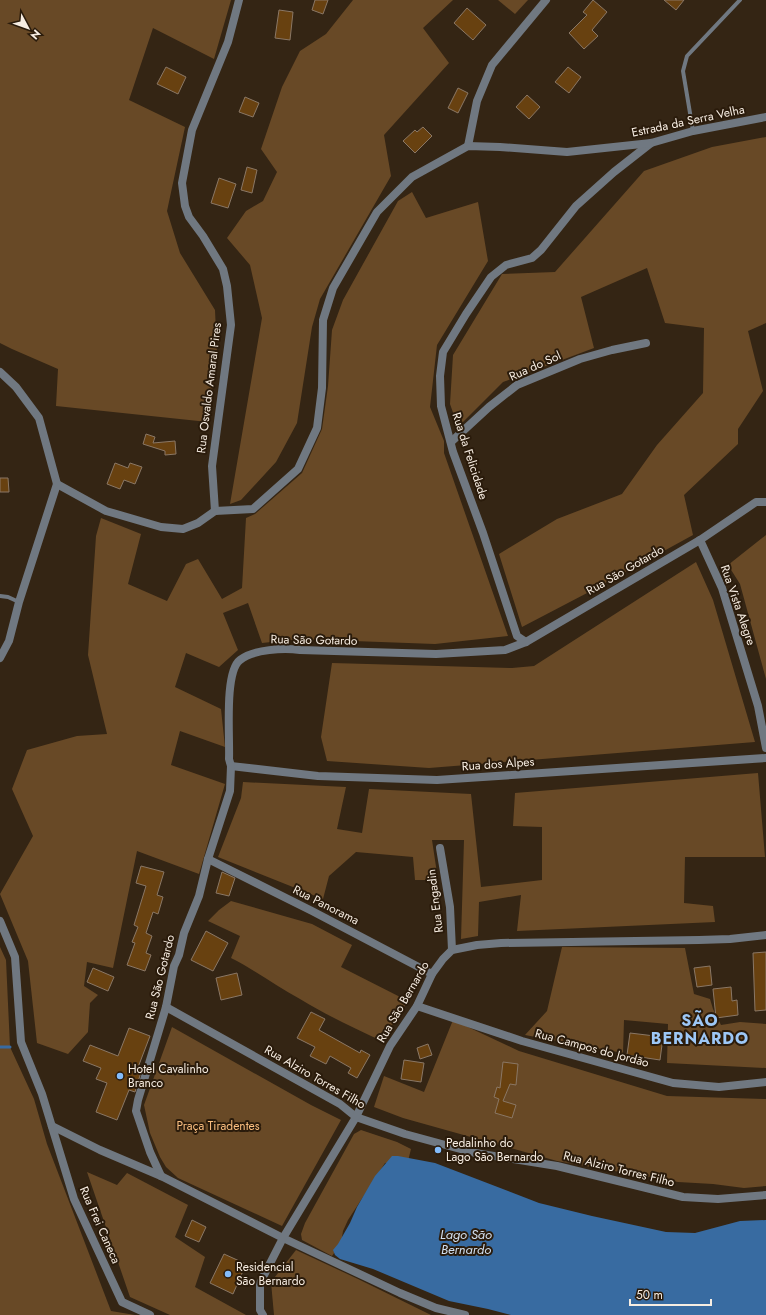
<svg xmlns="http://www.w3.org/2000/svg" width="766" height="1315" viewBox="0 0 766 1315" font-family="Jost,sans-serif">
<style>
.green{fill:#684926}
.water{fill:#386ba1}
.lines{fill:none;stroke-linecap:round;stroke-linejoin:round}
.stream{stroke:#386ba1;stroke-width:3}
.building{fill:#684110;stroke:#8a7765}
.service{stroke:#707881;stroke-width:4}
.minor{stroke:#707881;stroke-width:8}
.tertiary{stroke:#707881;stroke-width:8}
.poi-dot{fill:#83bcfb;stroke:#2a1b0b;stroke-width:1.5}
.labels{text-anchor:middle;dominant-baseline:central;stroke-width:4;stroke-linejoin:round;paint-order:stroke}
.street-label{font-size:12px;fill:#f7ede2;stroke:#2a1b0b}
.poi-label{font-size:12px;fill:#f7ede2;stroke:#2a1b0b;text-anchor:start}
.park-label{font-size:12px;fill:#fbbf80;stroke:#2a1b0b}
.water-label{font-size:13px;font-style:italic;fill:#d2e0f0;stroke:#2a1b0b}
.district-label{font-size:16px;font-weight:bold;letter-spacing:1px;fill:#9dc7f6;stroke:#2a1b0b}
</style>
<rect width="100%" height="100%" fill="#342514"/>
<g class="green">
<path d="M0 0H231L214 59 153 28 129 100 185 127 167 211 180 253 215 310 217 355 208 422 56 406 58 369 12 349 0 343Z"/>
<path d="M353 0H453L423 28 449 63 384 135 391 176 320 299 312 327 297 423 276 462 241 500 230 504 262 318 250 265 227 238 246 211 263 201 277 172 261 149 282 87 300 51 326 34Z"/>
<path d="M498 0H528L515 14Z"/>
<path d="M766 137V323L748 331 763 391 738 429V444L684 495 693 535 589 592 522 627 499 554 557 519 622 494 657 445 703 393 704 328 665 323 647 268 581 297 594 348 503 382 458 427 450 404 453 355 502 274 555 272 644 171 712 147Z"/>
<path d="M412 192 426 218 478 202 488 261 437 345 430 407 444 441V453L508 636 435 644 299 639 262 643 248 603 223 613 238 650 219 667 186 653 175 687 221 709 225 747 180 731 171 765 225 784 199 874 137 851 113 968 87 962 84 986 98 995 90 1003 88 1032 68 1054 37 1043 28 961 0 894 33 836 12 789 27 750 77 736 107 734 88 655 96 536 101 518 141 534 128 584 167 601 186 564 198 559 222 599 242 588 246 518 255 514 302 473 322 429 328 386 332 330 343 300 398 201Z"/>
<path d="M766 535V679L740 584 728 565Z"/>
<path d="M696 562 713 600 755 742 429 768 327 761 321 737 332 663 512 668 534 666Z"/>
<path d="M758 773 765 857H685L684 903 713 906 715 922 517 931 521 895 479 902 478 936 461 939 464 840H432L438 880H415L413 857 356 852 329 876 323 899 218 857 241 798 243 782 346 787 337 829 362 833 369 789 471 794 481 887 542 880V827L513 826 515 793Z"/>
<path d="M231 901 312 924 352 945 341 967 408 1001 382 1041C354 1028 326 1015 300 999 276 986 255 970 231 958L240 936 208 921 219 910Z"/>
<path d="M0 947 6 960 10 1047 34 1099 47 1144 111 1311 135 1315H0Z"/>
<path d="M562 947 685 948 694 994 710 999 713 1009 721 1025 740 1022 766 1024V1068L667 1063 668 1024 624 1020 623 1053 525 1035 547 1011Z"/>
<path d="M453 1020 519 1051 667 1096 766 1099V1186L744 1188 713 1184 678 1182 557 1161 403 1118 374 1107 384 1076 424 1092Z"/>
<path d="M172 1027 311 1105 341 1120 282 1226 178 1178 166 1167 160 1157 150 1133 144 1105Z"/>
<path d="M361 1130 397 1142 411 1149 408 1161 385 1163 348 1220 343 1231 341 1243 332 1256 302 1240 301 1234 305 1223 354 1134Z"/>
<path d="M87 1172 117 1185 127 1173 188 1205 175 1237 205 1257 195 1287 246 1315H170L130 1297Z"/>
<path d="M296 1250 358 1279 431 1315H274L271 1282Z"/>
</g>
<path class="water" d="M392 1156H398L435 1163 539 1203 592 1216 666 1232 695 1233 740 1221 766 1220V1315H511L488 1309 449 1301 373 1269 340 1259 335 1255 333 1250 338 1244 350 1223 357 1207 375 1176Z"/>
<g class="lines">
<path class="stream" d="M0 1047H10"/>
</g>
<g class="building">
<path d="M315 0H328L323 14 312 10Z"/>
<path d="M593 0 607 12 592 30 598 36 584 49 569 33 587 15 583 12Z"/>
<path d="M664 0H684L676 10Z"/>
<path d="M467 8 486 25 473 40 454 23Z"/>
<path d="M279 10 293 12 290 40 275 38Z"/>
<path d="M166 67 186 77 178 94 157 84Z"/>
<path d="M568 67 581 77 569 93 555 82Z"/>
<path d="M458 88 468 93 458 113 448 108Z"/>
<path d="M527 95 540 107 529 119 516 107Z"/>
<path d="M245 97 259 103 253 117 239 112Z"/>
<path d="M423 127 432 136 415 153 403 141 415 130 417 132Z"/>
<path d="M247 167 257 170 252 193 241 190Z"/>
<path d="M219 178 236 184 228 208 211 203Z"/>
<path d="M146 434 155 437 153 443 175 441 176 454 165 455V451L143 444Z"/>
<path d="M115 463 128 468 130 463 142 467 135 484 124 480 120 489 107 484Z"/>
<path d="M0 478H8L9 492H0Z"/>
<path d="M141 866 164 872 157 895 163 897 158 914 153 912 146 933 152 936 146 953 151 955 145 971 127 965 135 943 132 942 138 927 134 925 146 886 136 883Z"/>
<path d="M222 872 235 878 229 896 216 893Z"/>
<path d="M206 931 228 943 213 971 191 960Z"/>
<path d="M766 952V1010L755 1011 753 953Z"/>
<path d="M710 966 712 985 697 987 694 968Z"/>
<path d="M93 968 114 977 108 991 87 982Z"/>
<path d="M237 973 242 995 221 1000 216 978Z"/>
<path d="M731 987 732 1001 737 1000 738 1015 716 1018 713 989Z"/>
<path d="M311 1012 325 1019 319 1030 360 1053 361 1050 370 1055 357 1078 348 1073 351 1068 330 1056 326 1064 310 1056 315 1047 297 1038Z"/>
<path d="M129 1028 150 1036 137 1070 141 1072 135 1092 129 1090 117 1120 96 1112 107 1083 96 1079 101 1068 83 1061 90 1045 118 1056Z"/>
<path d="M630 1033 663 1037 660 1060 627 1055Z"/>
<path d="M428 1044 432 1055 420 1059 417 1048Z"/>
<path d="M404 1060 424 1063 421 1082 401 1079Z"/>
<path d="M503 1062 518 1064 516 1085 510 1084 503 1101 516 1105 512 1118 495 1113 499 1099 494 1097 497 1087 500 1088Z"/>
<path d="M192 1220 206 1227 199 1242 185 1236Z"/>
<path d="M224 1254 246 1264 233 1294 210 1283Z"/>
</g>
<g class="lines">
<g class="service">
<path d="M693 131 683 71 687 56 740 0"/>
<path d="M0 596 8 597 19 602"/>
</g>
<g class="minor">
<path d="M468 146 477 101 492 65 546 0"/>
<path d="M451 442 489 407 517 385 580 359 612 350 646 343"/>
<path d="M215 511 212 466 231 325 227 286 223 269 203 236 189 217 185 206 182 183 192 130 228 42 239 0"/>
<path d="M700 540 722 588 758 706 766 748"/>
<path d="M526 642 517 636 483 533 453 452 441 406 440 376 443 352 466 314 491 277 506 265 532 258 541 250 576 206 614 172 651 143"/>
<path d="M0 658 9 641 19 602 57 484"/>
<path d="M231 766 318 776 437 780 766 758"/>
<path d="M440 848 450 907 452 950"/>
<path d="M208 859 312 911 432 974"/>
<path d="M0 921 15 957 21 1042 42 1094 74 1199 122 1302 150 1315"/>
<path d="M417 1006 522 1041 673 1083 719 1087 766 1082"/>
<path d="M166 1007 340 1104 356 1117 405 1134 475 1153 557 1166 683 1197 718 1199 766 1195"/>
<path d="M52 1126 100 1150 161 1176 283 1238 400 1293 436 1308 465 1315"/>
<path d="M161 1176 150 1152 136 1111 138 1100 166 1007 174 966 179 955 184 933 199 896 208 859 230 791 231 766 229 759C230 738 224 672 240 660 254 649 284 648 300 650L436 654 505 650 526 642 700 540 756 502H766"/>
<path d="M263 1315 260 1310V1283L283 1238 356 1117 390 1046 417 1006 432 974 443 959 452 950 477 945 501 943 699 940 730 939 766 935"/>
</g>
<path class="tertiary" d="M0 372 16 387 39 418 57 484 106 511 161 527 183 529 198 523 215 511 253 509 298 469 317 428 322 388 323 320 333 288 377 212 412 177 468 146 500 147 567 152 651 143 693 131 766 117"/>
</g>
<g class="poi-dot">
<circle cx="120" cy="1076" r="4"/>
<circle cx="438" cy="1150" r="4"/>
<circle cx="228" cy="1274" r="4"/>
</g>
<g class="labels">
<g class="street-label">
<text transform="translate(688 121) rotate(-12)">Estrada da Serra Velha</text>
<text transform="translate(535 366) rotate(-24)">Rua do Sol</text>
<text transform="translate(209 388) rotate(-83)">Rua Osvaldo Amaral Pires</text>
<text transform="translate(470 456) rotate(72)">Rua da Felicidade</text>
<text transform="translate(625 570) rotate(-30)">Rua São Gotardo</text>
<text transform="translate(738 605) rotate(71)">Rua Vista Alegre</text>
<text transform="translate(314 640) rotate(1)">Rua São Gotardo</text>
<text transform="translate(498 764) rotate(-4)">Rua dos Alpes</text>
<text transform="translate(435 901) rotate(-97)">Rua Engadin</text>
<text transform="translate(326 905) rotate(27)">Rua Panorama</text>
<text transform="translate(160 977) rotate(-76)">Rua São Gotardo</text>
<text transform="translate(403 1002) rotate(-60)">Rua São Bernardo</text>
<text transform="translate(592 1048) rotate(15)">Rua Campos do Jordão</text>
<text transform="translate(315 1077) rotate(30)">Rua Alziro Torres Filho</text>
<text transform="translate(619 1169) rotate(14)">Rua Alziro Torres Filho</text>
<text transform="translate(100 1225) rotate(66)">Rua Frei Caneca</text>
</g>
<g class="poi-label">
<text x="128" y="1069">Hotel Cavalinho<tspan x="128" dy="14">Branco</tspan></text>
<text x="446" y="1143">Pedalinho do<tspan x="446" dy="14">Lago São Bernardo</tspan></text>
<text x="236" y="1267">Residencial<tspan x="236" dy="14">São Bernardo</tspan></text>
</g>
<g class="park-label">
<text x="218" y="1126">Praça Tiradentes</text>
</g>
<g class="water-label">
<text x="466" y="1234">Lago São<tspan x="466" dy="15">Bernardo</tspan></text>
</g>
<g class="district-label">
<text x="700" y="1020">SÃO<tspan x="700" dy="18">BERNARDO</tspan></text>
</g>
</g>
<g transform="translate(28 28) rotate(131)" stroke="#2a1b0b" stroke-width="3" paint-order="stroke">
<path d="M0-3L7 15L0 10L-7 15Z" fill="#f7ede2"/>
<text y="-6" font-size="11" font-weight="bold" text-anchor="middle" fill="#f7ede2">N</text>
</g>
<path d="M630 1299v6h81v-6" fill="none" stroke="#f7ede2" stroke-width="2"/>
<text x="636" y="1299" font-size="12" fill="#f7ede2" stroke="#2a1b0b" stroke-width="3" paint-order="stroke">50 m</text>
</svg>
